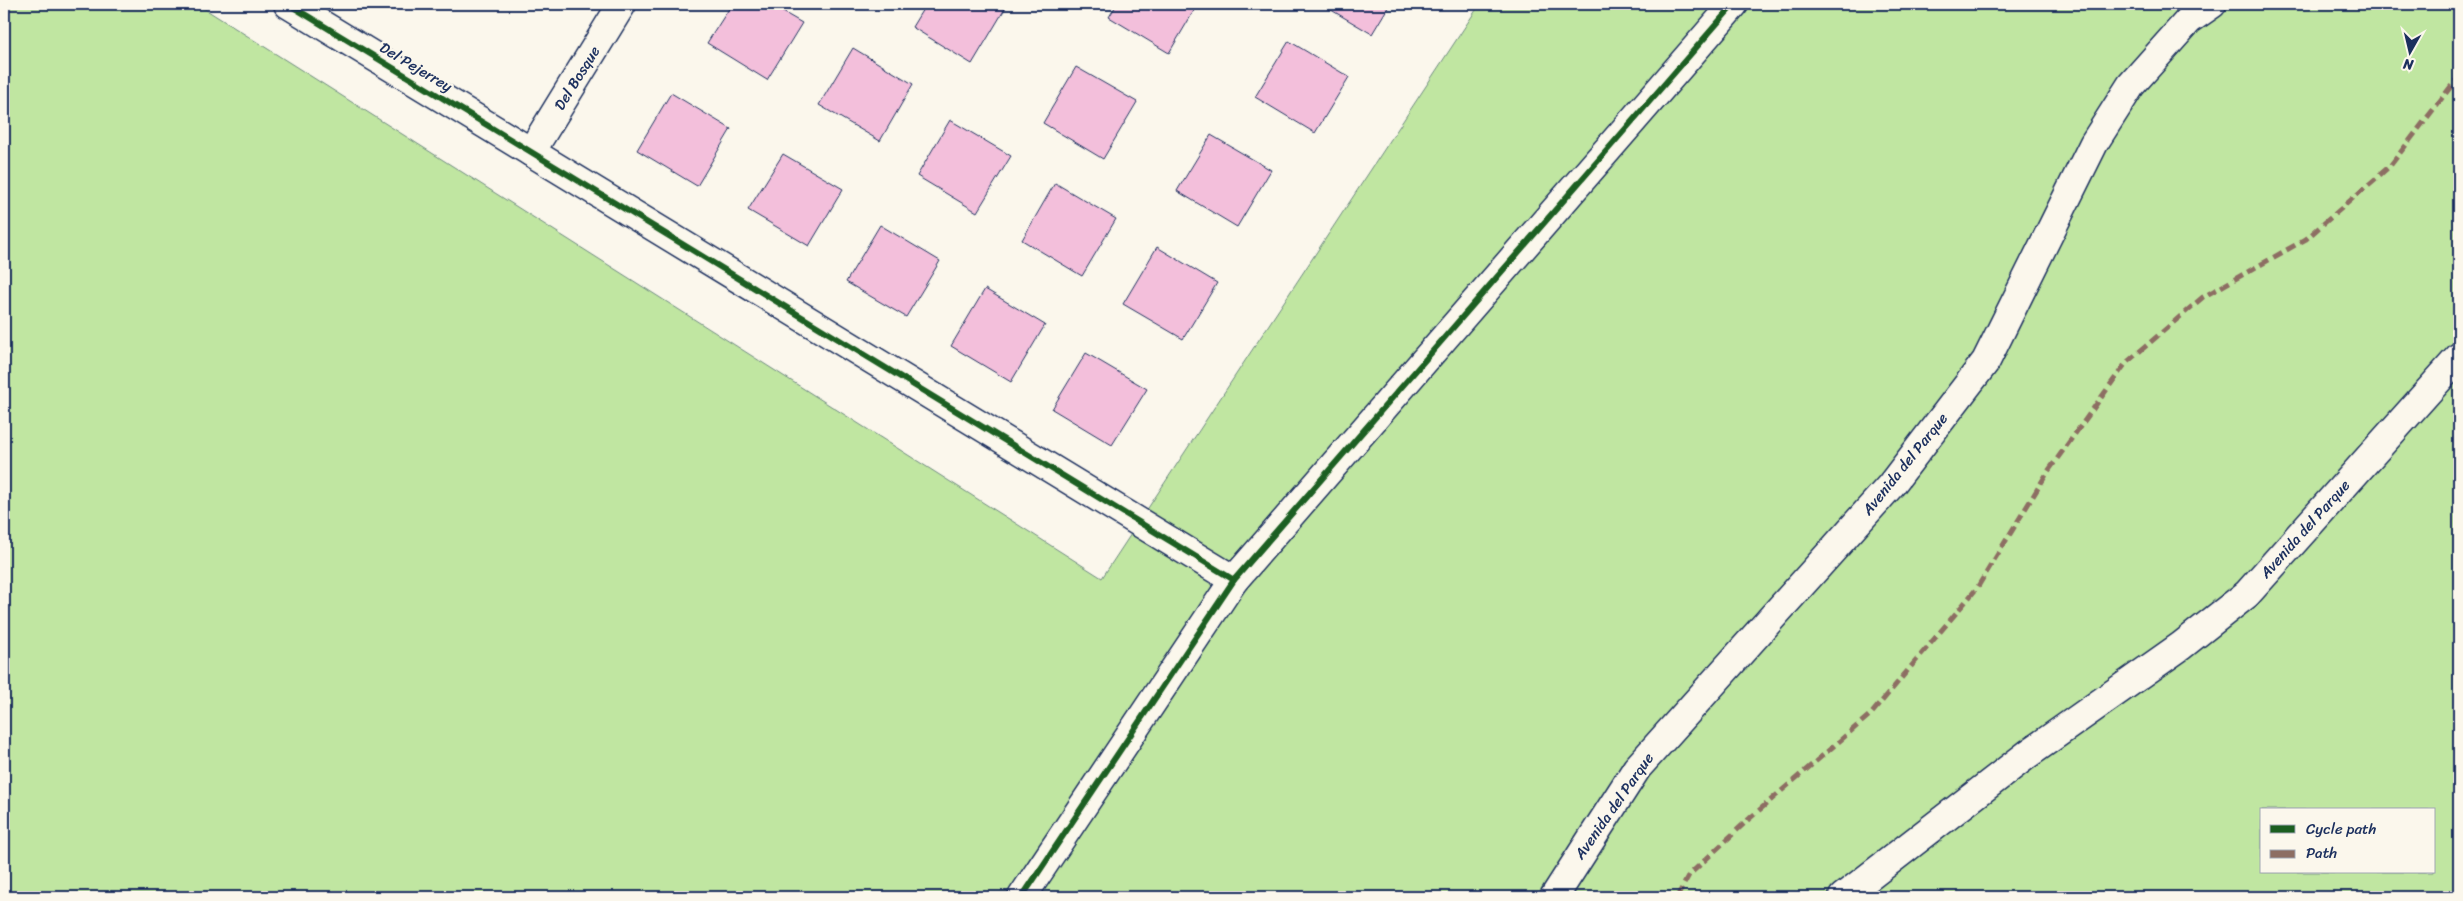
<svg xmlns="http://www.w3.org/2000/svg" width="2463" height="901" viewBox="0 0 2463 901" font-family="Sriracha,sans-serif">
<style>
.green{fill:#c0e6a1;stroke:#6e8a80;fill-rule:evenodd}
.building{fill:#f3bfdb;stroke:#1b2f5e}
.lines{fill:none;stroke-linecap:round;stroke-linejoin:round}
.minor-casing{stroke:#1b2f5e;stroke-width:31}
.major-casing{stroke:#1b2f5e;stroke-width:31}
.minor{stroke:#fbf7ec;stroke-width:28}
.major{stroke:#fbf7ec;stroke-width:28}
.quiet{stroke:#8d6e63;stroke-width:5;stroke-dasharray:10 5;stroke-linecap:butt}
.cycleway-casing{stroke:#fbf7ec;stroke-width:9}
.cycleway{stroke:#1b5e20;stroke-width:6}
.labels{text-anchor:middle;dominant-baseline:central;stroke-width:4.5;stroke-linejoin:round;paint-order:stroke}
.street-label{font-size:15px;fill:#1b2f5e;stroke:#fbf7ec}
</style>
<rect width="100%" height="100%" fill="#fbf7ec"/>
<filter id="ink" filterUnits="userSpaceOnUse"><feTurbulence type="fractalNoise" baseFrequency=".02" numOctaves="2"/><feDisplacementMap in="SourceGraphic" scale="10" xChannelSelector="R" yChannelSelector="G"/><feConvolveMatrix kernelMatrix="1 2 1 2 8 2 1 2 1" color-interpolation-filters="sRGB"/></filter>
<g filter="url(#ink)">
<path class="green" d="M4 4H197L1102 578 1480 4H2459V897H4ZM2262 810H2434V872H2262Z"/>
<g class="building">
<path d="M732 4H769L802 23 767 80 707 43Z"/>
<path d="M926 4H1001L1006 7 972 64 912 27Z"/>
<path d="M1117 4H1198L1169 53 1109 17Z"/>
<path d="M1321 4H1390L1372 34Z"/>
<path d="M1289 41 1349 77 1315 133 1255 97Z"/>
<path d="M853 48 913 84 880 141 819 105Z"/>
<path d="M1076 67 1137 102 1103 159 1043 123Z"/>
<path d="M671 93 731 129 697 186 637 150Z"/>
<path d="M950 120 1011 156 977 212 917 176Z"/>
<path d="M1211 135 1271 170 1237 227 1177 191Z"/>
<path d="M783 154 843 189 809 246 748 210Z"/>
<path d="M1055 183 1116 219 1082 276 1022 240Z"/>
<path d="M880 225 940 261 906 317 846 282Z"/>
<path d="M1157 247 1217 283 1183 339 1123 304Z"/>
<path d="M985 289 1045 325 1011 382 951 346Z"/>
<path d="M1086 353 1147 389 1112 445 1052 409Z"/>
</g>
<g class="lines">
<defs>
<g id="minor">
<path d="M288 4 1234 580"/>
<path d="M531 152 622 4"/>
<path d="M1022 897 1234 580 1734 4"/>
</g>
<g id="major">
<path d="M1554 897 1637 768 1891 485 1986 361 2094 143 2131 85 2189 20 2212 4"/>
<path d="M1843 897 2028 754 2181 646 2247 594 2459 357"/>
</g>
</defs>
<use href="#minor" class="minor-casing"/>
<use href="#major" class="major-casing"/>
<use href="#minor" class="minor"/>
<use href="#major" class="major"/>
<path class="quiet" d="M1677 897 1689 875 1750 818 1872 713 1977 588 2049 470 2126 363 2203 297 2306 239 2390 166 2459 76"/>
<defs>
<g id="cycleway">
<path d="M288 4 1234 580"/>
<path d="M1022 897 1234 580 1734 4"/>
</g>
</defs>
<use href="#cycleway" class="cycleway-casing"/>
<use href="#cycleway" class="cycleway"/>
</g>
</g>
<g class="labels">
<g class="street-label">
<text transform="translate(416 67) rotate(31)">Del Pejerrey</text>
<text transform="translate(577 78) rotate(-58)">Del Bosque</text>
<text transform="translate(1905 464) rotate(-51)">Avenida del Parque</text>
<text transform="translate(2305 529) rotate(-48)">Avenida del Parque</text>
<text transform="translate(1614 806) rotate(-55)">Avenida del Parque</text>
</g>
</g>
<rect width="2463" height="901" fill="none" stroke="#fbf7ec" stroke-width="20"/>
<rect x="10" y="10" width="2443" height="881" fill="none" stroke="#1b2f5e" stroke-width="2" filter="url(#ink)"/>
<rect x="2260" y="808" width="175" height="65" fill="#fbf7ec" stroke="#a1a7b3"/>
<rect x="2270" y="825" width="25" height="8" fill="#1b5e20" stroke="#a1a7b3"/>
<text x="2306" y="834" font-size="15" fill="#1b2f5e">Cycle path</text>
<rect x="2270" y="850" width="25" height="8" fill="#8d6e63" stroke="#a1a7b3"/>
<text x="2306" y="858" font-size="15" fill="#1b2f5e">Path</text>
<g transform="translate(2410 52) rotate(188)" stroke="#fbf7ec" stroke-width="4" paint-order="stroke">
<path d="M0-4L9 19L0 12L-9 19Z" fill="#1b2f5e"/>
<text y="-8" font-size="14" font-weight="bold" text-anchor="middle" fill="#1b2f5e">N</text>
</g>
</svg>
